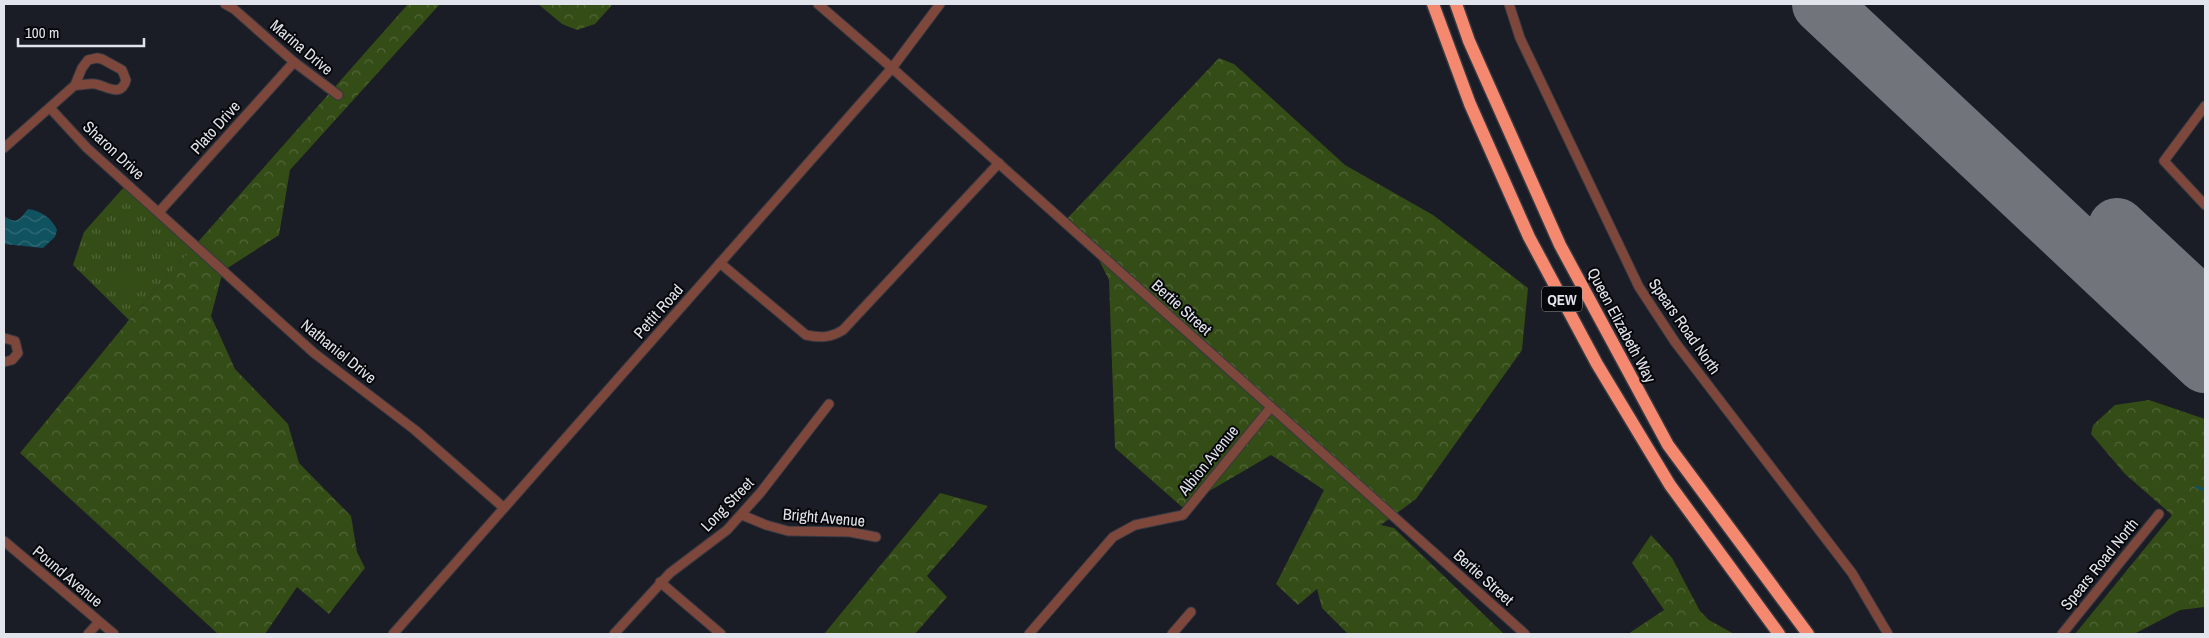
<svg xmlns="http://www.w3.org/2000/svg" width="2209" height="638" viewBox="0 0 2209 638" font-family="'Archivo Narrow',sans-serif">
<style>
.grass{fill:url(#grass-tufts)}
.forest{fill:url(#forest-crowns)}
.garden{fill:#344c16}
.water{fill:url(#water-waves)}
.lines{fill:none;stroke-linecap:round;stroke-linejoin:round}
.stream{stroke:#105260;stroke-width:2.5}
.runway{stroke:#72747c;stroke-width:58}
.minor-casing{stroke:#363942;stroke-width:11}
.highway-casing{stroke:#363942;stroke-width:15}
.minor{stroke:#7d473b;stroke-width:9}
.highway{stroke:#f48970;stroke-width:12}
.labels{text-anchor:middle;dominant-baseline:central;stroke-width:4;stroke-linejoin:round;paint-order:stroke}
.shield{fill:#06070b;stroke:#a0a2a8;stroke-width:1}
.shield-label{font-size:15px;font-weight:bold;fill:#e2e4eb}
.street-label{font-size:16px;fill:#e2e4eb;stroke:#06070b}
</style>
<defs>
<pattern id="grass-tufts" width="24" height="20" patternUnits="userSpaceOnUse" patternTransform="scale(1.25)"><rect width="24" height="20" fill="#344c16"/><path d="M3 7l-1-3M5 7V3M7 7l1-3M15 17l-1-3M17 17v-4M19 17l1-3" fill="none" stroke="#516638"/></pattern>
<pattern id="forest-crowns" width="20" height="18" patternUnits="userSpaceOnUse" patternTransform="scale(1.25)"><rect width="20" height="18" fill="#344c16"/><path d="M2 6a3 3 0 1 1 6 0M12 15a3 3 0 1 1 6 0" fill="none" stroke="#516638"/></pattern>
<pattern id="water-waves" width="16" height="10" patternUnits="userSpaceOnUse" patternTransform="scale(1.25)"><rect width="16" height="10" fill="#105260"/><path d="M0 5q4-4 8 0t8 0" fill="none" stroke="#326b77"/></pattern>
</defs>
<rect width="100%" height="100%" fill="#1a1d26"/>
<path class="grass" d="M124 187 193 248 129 320 73 265 84 232Z"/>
<g class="forest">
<path d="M408 4H440L290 170 279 235 223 271 211 316 235 369 288 424 299 463 351 516 357 552 365 568 329 614 297 587 265 634H218L20 453 129 320Z"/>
<path d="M538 4H613L595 24 577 30 562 24Z"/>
<path d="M1219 58 1234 64 1345 165 1433 215 1528 288 1522 350 1416 499 1381 525 1394 528 1504 634H1348L1322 608 1317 589 1298 605 1276 584 1324 490 1271 455 1182 507 1115 448 1109 280 1096 254 1063 223Z"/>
<path d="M2149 400 2205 419V607L2180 610 2134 634H2075L2172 515 2125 474 2091 434 2093 425 2115 405Z"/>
<path d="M940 493 988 506 927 576 947 597 915 634H824Z"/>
<path d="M1651 535 1672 558 1700 611 1709 620 1734 634H1628L1664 610 1632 563Z"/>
</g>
<circle class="garden" cx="129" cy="286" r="11"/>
<path class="water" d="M28 209C40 210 53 219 57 230L55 237 43 248 4 244V216C17 225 19 220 28 209Z"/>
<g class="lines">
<path class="stream" d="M2196 487 2205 490"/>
<g class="runway">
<path d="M1821 4 2205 364"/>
<path d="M2117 227 2205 309"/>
</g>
<defs>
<g id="minor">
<path d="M225 4 234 9 294 62 338 95"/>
<path d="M818 4 892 68 1525 634"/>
<path d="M1509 4 1520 38 1639 287 1675 342 1852 573 1888 634"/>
<path d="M2205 106 2164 161 2205 205"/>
<path d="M50 108 87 148 314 353 415 430 504 508"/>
<path d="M4 148 75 85 82 68 88 60 97 58 102 59 122 70 126 80C121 98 107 86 95 84 88 83 81 86 75 85"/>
<path d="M159 212 294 62"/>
<path d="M720 263 806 335C820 338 830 338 843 330L999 163"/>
<path d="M4 338 15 341 18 353 12 360 4 362"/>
<path d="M742 515 766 525 788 531 850 532 876 537"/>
<path d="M4 541 114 634"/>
<path d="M660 582 721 634"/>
<path d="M88 634 99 622"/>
<path d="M393 634 892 68 940 4"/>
<path d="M614 634 670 573 727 530 761 492 829 404"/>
<path d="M1029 634 1113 537 1135 525 1183 515 1271 407"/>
<path d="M1172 634 1191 612"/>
<path d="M2062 634 2159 514"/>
</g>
<g id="highway">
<path d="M1433 4 1470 104 1529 237 1597 364 1670 485 1779 634"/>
<path d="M1456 4 1469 41 1560 245 1668 445 1808 634"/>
</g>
</defs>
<use href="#minor" class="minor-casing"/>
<use href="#highway" class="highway-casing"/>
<use href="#minor" class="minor"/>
<use href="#highway" class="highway"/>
</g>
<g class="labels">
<rect class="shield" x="1542" y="286.5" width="40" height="25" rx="4"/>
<g class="shield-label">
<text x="1562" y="299">QEW</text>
</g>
<g class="street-label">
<text transform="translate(302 47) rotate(40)">Marina Drive</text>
<text transform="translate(215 127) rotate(-48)">Plato Drive</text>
<text transform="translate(114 150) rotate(43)">Sharon Drive</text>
<text transform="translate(1182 307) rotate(42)">Bertie Street</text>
<text transform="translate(658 311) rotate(-49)">Pettit Road</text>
<text transform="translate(1622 325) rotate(62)">Queen Elizabeth Way</text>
<text transform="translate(1685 326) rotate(55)">Spears Road North</text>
<text transform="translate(339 351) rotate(39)">Nathaniel Drive</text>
<text transform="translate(1208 460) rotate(-51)">Albion Avenue</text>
<text transform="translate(727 504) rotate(-46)">Long Street</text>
<text transform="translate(824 517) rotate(5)">Bright Avenue</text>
<text transform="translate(2099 564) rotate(-51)">Spears Road North</text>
<text transform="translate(68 576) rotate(40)">Pound Avenue</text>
<text transform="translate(1484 577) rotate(42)">Bertie Street</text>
</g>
</g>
<rect width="2209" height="638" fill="none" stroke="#e2e4eb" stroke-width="10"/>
<path d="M18 38v8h126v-8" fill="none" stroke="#e2e4eb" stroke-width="2.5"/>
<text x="25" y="38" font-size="15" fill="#e2e4eb" stroke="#06070b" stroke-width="4" paint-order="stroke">100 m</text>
</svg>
